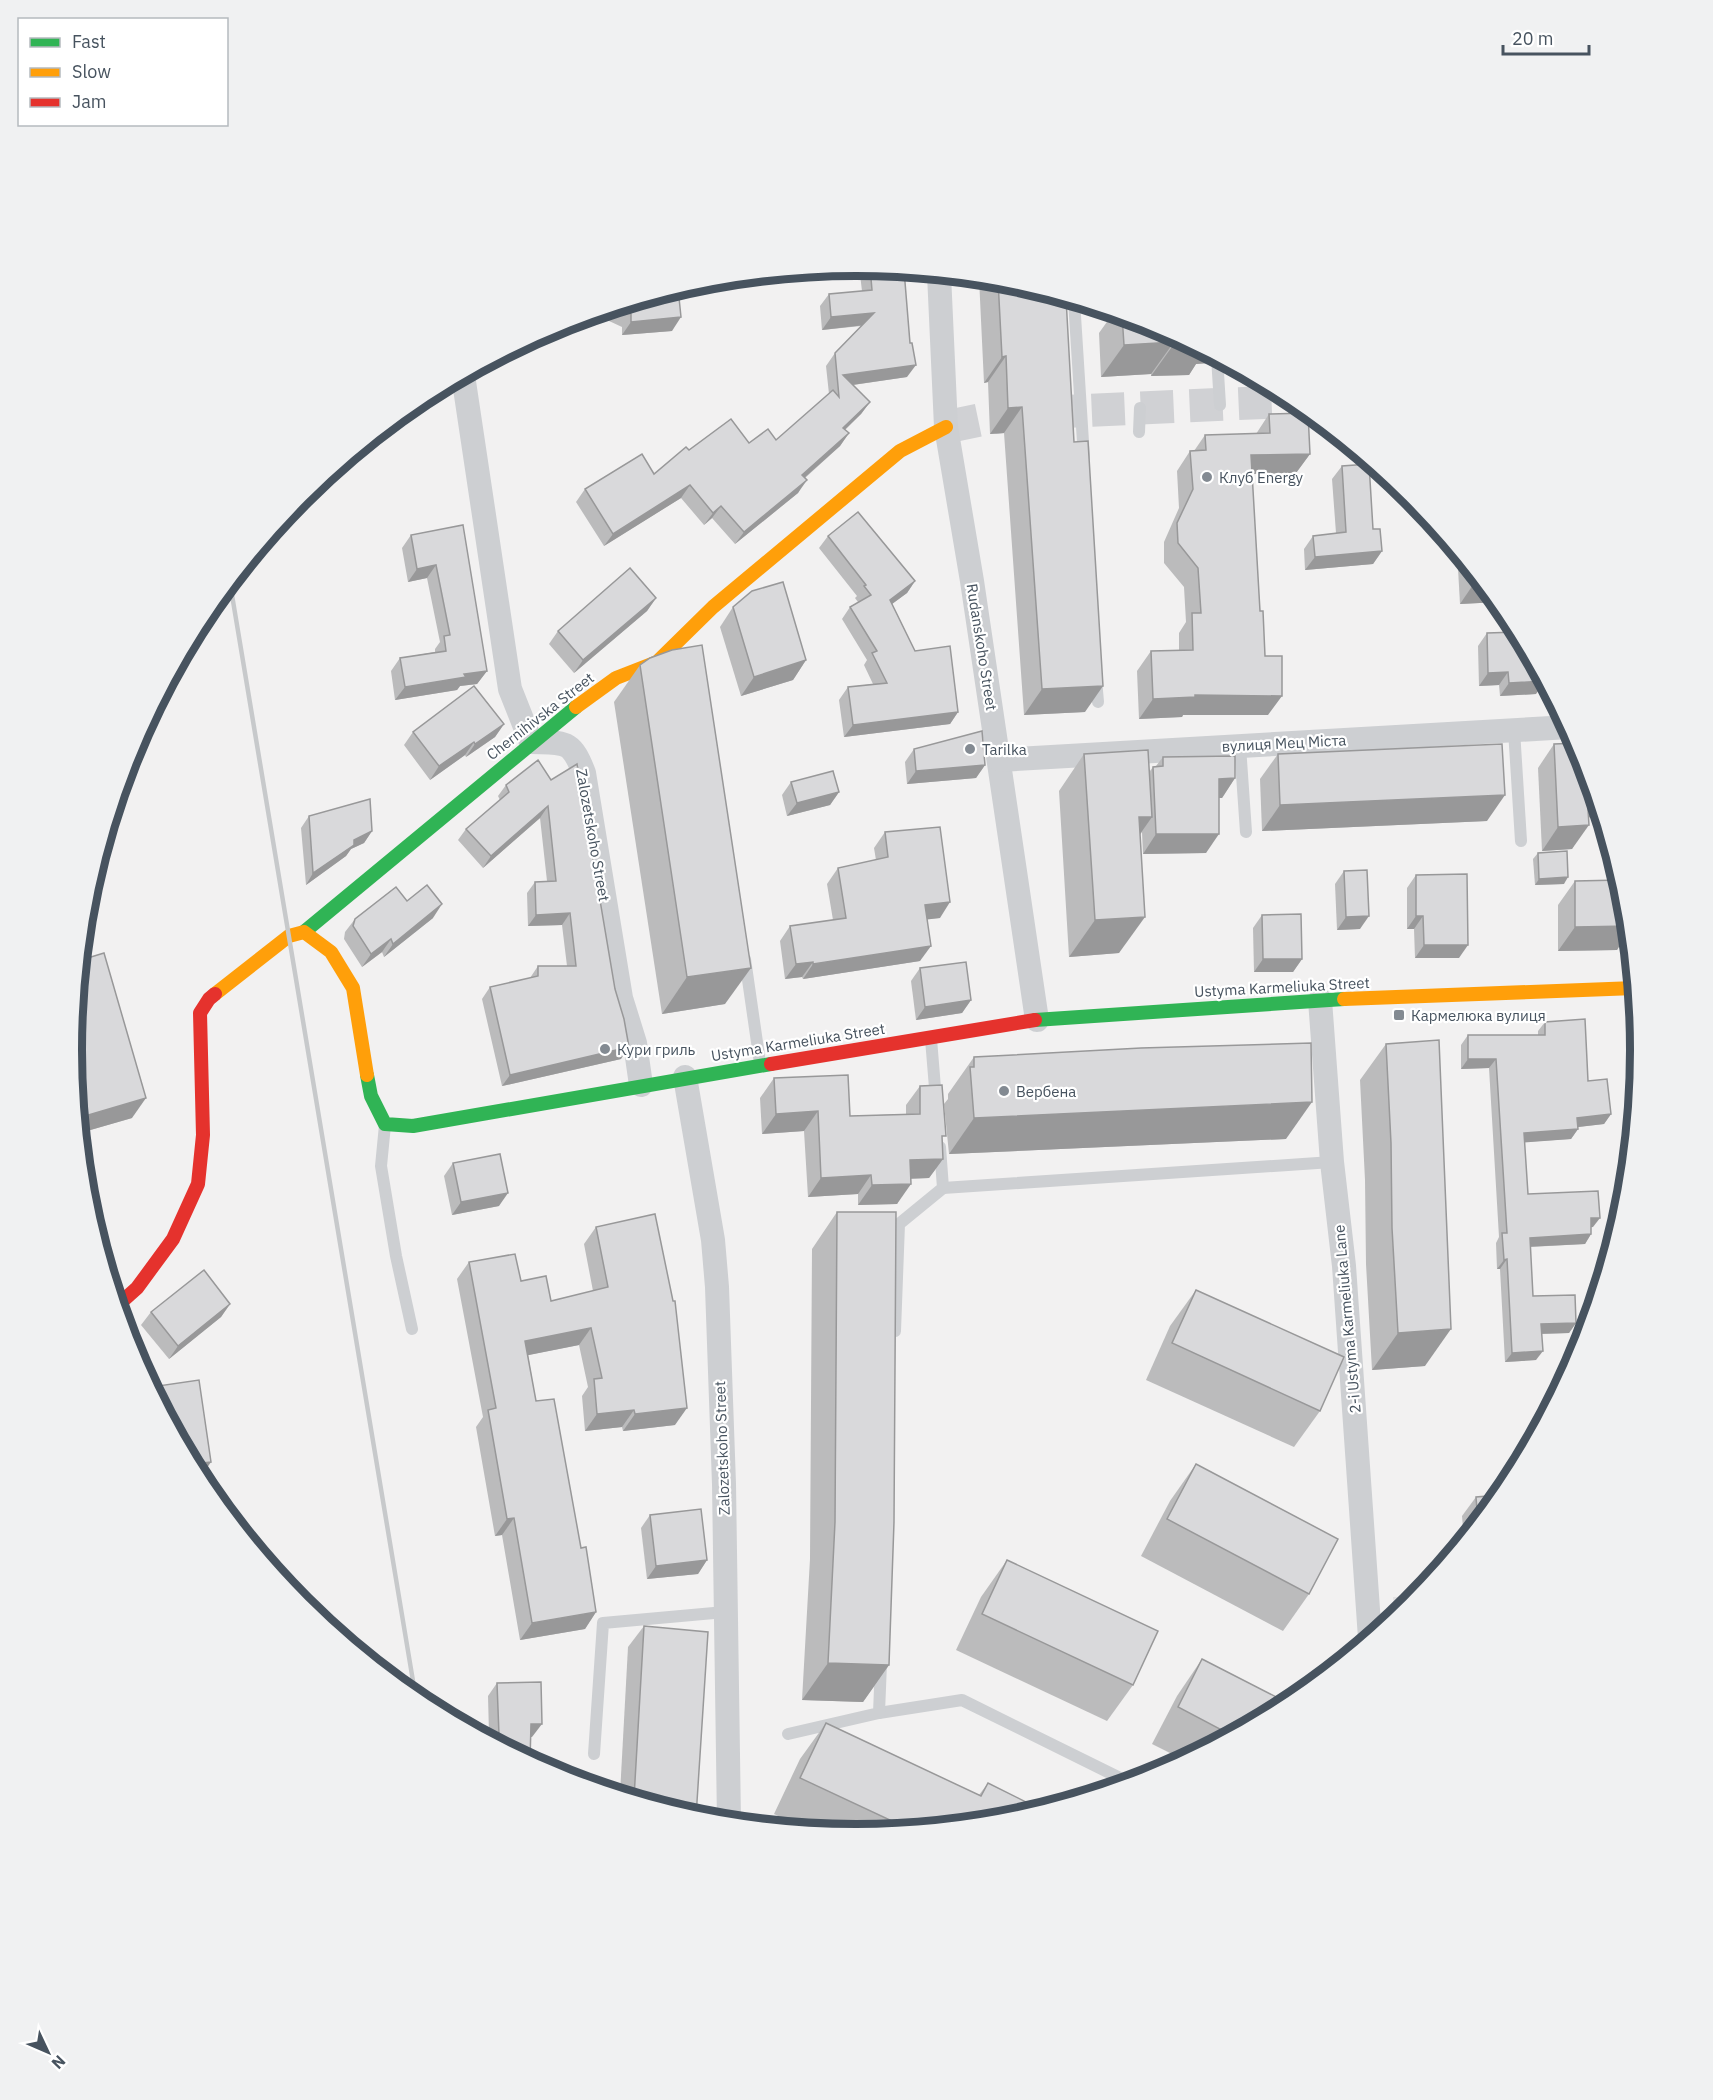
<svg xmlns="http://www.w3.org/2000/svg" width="1713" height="2100" viewBox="0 0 1713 2100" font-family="'IBM Plex Sans',sans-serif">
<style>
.education{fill:#e3e2e3}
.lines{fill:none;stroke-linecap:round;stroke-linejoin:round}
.secondary-tunnel{stroke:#d0d1d4;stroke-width:33;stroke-dasharray:33 16;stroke-linecap:butt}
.lane{stroke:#cdcfd2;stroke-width:12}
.street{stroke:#cdcfd2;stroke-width:24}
.fast{stroke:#30b455;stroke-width:14}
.slow{stroke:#ff9f0a;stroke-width:14}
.jam{stroke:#e5322d;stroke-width:14}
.rail{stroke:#c7c9cb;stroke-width:4.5}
.wall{fill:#bbbbbc}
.shaded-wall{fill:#989899}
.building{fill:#d9d9db;stroke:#989899;stroke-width:1.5}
.poi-dot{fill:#838a92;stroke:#fff;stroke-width:2}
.labels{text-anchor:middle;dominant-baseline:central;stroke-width:4.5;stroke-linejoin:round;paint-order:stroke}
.poi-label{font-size:15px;fill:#47535f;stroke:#fff;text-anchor:start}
.street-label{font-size:15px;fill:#47535f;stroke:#fff}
.rim{fill:none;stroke:#47535f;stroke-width:8}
</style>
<rect width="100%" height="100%" fill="#f2f1f1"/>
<path class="education" d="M1418 1596 1411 1605 1395 1618 1393 1597Z"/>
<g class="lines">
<path class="secondary-tunnel" d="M946 427 989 418 1052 412 1297 401"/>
<g class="lane">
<path d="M1074 300 1084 458"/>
<path d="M1217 357 1220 405"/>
<path d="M1139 432 1140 408"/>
<path d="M1096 679 1098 702"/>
<path d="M1514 730 1521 841"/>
<path d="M1240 746 1246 832"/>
<path d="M745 959 760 1063"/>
<path d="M931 1039 936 1100"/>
<path d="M385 1125 381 1166 396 1256 412 1329"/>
<path d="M943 1188 1332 1162"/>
<path d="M895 1331 899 1224 943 1188 940 1147"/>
<path d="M879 1713 962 1700 1130 1783"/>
<path d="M788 1734 879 1713 881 1663"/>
<path d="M594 1754 603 1623 725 1612"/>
</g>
<g class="street">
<path d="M939 274 946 427 972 581 1037 1020"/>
<path d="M463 375 510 689 531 742C565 743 571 739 584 773L621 998 635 1043 641 1085"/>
<path d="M1000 760 1569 727"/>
<path d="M1320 1000 1332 1162 1344 1266 1370 1638"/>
<path d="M685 1077 713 1240 717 1287 724 1484 729 1822"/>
</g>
<g class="fast">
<path d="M304 932 576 707"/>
<path d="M1035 1020 1344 999"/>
<path d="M367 1075 371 1096 385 1124 413 1126 771 1064"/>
</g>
<g class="slow">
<path d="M576 707 616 678 657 662 713 607 900 451 946 427"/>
<path d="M215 994 289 936 304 932 331 952 353 988 367 1075"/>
<path d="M1344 999 1635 988"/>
</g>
<g class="jam">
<path d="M771 1064 1035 1020"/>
<path d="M118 1305 137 1288 173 1239 198 1184 203 1135 200 1013 209 999 215 994"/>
</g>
<path class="rail" d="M230 583 416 1699"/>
</g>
<g class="wall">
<path d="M859 266 906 270 904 274 907 377 853 385 870 402 861 414 845 430 849 433 840 446 805 478 798 493 735 544 712 518 704 525 681 498 604 546 576 502 585 489 654 474 689 450 776 440 829 394 826 366 835 353 861 326 822 330 820 306 829 294 862 291Z"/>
<path d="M979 278 1010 281 1085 712 1024 715 1004 433 990 434 988 382 984 383Z"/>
<path d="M678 288 672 331 622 335V327L594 314Z"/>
<path d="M1114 312 1157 325 1214 356 1209 363 1196 364 1189 375 1151 376V374L1101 377 1099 333Z"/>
<path d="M1269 414 1310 454 1296 473 1252 474 1260 611 1265 656 1268 715H1183L1182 717 1139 719 1137 671 1151 651 1179 650V633L1186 622 1184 587 1164 563V542L1179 508 1177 471 1190 451H1194L1205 435 1256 434Z"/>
<path d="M1342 466 1382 551 1373 564 1305 570 1304 549 1313 536 1336 533 1332 479Z"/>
<path d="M463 525 487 671 477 684 460 686 457 690 395 700 391 671 400 658 435 652V649L440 642 427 578 408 582 402 548 411 535Z"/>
<path d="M828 536 915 581 907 593 892 604 915 651 958 712 950 724 844 737 839 700 848 687 873 684 864 665 867 660 842 619 850 607 858 602 855 598 857 596 819 548Z"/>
<path d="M1457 551 1499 602 1460 604Z"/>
<path d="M656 598 647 611 574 673 549 644 558 631Z"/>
<path d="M733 607 806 660 793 680 741 696 720 627Z"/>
<path d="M1487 633 1536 694 1500 696 1499 685 1479 686 1478 646Z"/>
<path d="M640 665 725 1004 662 1014 614 702Z"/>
<path d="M504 724 495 737 466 757 465 755 430 780 404 745 413 732Z"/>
<path d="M1554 744 1588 817 1572 849 1542 851 1538 768Z"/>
<path d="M914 749 985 765 976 778 907 784 905 762Z"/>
<path d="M1084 754 1150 771 1153 767 1156 766 1163 757 1235 778 1222 798H1219L1206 853 1143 854 1142 832 1140 835 1119 953 1069 957 1059 791Z"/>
<path d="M1278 754 1487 821 1262 831 1260 779Z"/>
<path d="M538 760 621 1059 502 1086 482 999 490 987 530 978 538 966H567L562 925 528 926 527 893 535 882 547 881 540 818 483 868 458 840 466 829 500 800 498 796 506 785Z"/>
<path d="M791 782 839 792 830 805 787 816 782 795Z"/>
<path d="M309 816 372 831 364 843 351 849 346 856 306 885 301 828Z"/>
<path d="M885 832 940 918 927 919 920 961 803 979 802 977 785 979 780 941 790 926 833 920 827 884 838 868 876 860 874 848Z"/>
<path d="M1538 853 1564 884 1535 885 1533 859Z"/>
<path d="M1344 871 1360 929 1337 930 1335 884Z"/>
<path d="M1416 875 1459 958H1415L1414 929H1407V888Z"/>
<path d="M1575 881 1626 897 1631 945H1620L1617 950 1558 951V905Z"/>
<path d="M407 901 433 918 384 957 382 952 362 967 344 939 345 932 355 919Z"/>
<path d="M1262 915 1302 959 1293 972H1254L1253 928Z"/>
<path d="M920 968 971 1000 962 1013 916 1020 911 981Z"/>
<path d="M1545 1022 1588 1081 1611 1114 1604 1124 1577 1127 1578 1129 1571 1139 1524 1142 1528 1194 1593 1227H1591V1234L1585 1244 1530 1247 1533 1296 1576 1323 1569 1333 1542 1334 1536 1360 1505 1362 1500 1269H1497L1496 1243 1499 1237 1489 1068 1461 1069V1045L1468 1035H1538V1031Z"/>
<path d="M1386 1044 1425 1366 1372 1370 1366 1264 1365 1180 1360 1080Z"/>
<path d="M72 1050 132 1118 80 1133Z"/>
<path d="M974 1057 1286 1139 949 1154 944 1104 948 1099V1094Z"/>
<path d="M774 1078 850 1116 906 1114V1105L920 1086 942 1141 943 1159 929 1178 910 1179 897 1204 858 1205V1194L808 1197 804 1131 762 1134 760 1098Z"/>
<path d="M453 1163 499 1206 452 1215 444 1176Z"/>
<path d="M837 1212 889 1665 863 1702 802 1700 810 1559 812 1249Z"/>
<path d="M596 1227 675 1425 623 1431 622 1427 585 1431 582 1396 588 1387 579 1345 528 1355 536 1401 581 1548 596 1612 585 1629 520 1640 502 1535 495 1536 476 1427 483 1417 457 1279 469 1262 521 1281 551 1301 593 1291 584 1244Z"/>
<path d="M1196 1290 1320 1411 1294 1447 1146 1380 1170 1326Z"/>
<path d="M230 1304 221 1317 169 1359 141 1325 151 1312Z"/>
<path d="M1196 1464 1309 1594 1283 1631 1141 1556 1170 1501Z"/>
<path d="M1502 1495 1464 1540 1462 1516 1476 1497Z"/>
<path d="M650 1515 707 1560 698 1574 647 1579 641 1528Z"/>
<path d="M1007 1560 1133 1685 1107 1721 956 1650 981 1597Z"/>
<path d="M644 1626 696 1817 620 1794 628 1647Z"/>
<path d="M1202 1659 1290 1704 1184 1760 1152 1744 1177 1696Z"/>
<path d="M497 1683 532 1737H531L530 1761 481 1735 482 1734H489L488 1696Z"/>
<path d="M826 1723 979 1795 988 1783 1009 1819 856 1834 806 1829 774 1814 800 1759Z"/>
</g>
<g class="shaded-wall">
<path d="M874 313 865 325 822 330 831 317Z"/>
<path d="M681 317 672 331 622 335 631 322Z"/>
<path d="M1174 342 1151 374 1101 377 1124 345Z"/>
<path d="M1190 343 1214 356 1209 363 1196 364 1189 375 1151 376 1174 344Z"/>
<path d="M1006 356 988 382 984 383 1002 357Z"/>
<path d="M916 365 907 377 838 387 843 375Z"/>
<path d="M870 402 861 414 834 440 843 428Z"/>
<path d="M1022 407 1004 433 990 434 1008 408Z"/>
<path d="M849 433 840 446 794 487 802 475Z"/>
<path d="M1310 454 1296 473 1237 474 1251 455Z"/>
<path d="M807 480 798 493 735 544 744 532Z"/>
<path d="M690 485 681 498 604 546 613 534Z"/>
<path d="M721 506 712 518 704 525 713 513Z"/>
<path d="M1382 551 1373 564 1305 570 1315 557Z"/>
<path d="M436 565 427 578 408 582 417 569Z"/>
<path d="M1477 579H1480L1499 602 1460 604Z"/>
<path d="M915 581 907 593 881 612 890 600Z"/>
<path d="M656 598 647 611 574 673 583 660Z"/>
<path d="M806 660 793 680 741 696 754 677Z"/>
<path d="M487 671 477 684 460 686 457 690 395 700 405 687 464 674Z"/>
<path d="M1508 672 1499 685 1479 686 1488 673Z"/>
<path d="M1544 681 1545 682 1536 694 1500 696 1509 683Z"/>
<path d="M1103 686 1085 712 1024 715 1042 689Z"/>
<path d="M1195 695 1282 696 1268 715H1183L1182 717 1139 719 1153 699Z"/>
<path d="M958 712 950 724 844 737 853 725Z"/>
<path d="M504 724 495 737 466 757 475 744Z"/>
<path d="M474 742 465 755 430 780 439 766Z"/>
<path d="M985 765 976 778 907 784 916 771Z"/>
<path d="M1235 778 1222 798H1205L1219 779Z"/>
<path d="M839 792 830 805 787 816 797 803Z"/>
<path d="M1595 794 1602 817 1570 818 1587 795Z"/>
<path d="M1505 795 1487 821 1262 831 1280 805Z"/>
<path d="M548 806 540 818 483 868 491 856Z"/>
<path d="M1139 817H1152L1126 854Z"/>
<path d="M1589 825 1572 849 1542 851 1558 827Z"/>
<path d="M372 831 364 843 351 849 346 856 306 885 313 873 354 840Z"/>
<path d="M1156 834H1219L1206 853 1143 854Z"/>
<path d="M1568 877 1564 884 1535 885 1539 879Z"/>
<path d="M950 902 940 918 914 921 925 905Z"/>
<path d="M442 904 433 918 384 957 393 944Z"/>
<path d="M570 913 562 925 528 926 536 915Z"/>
<path d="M1369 916 1360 929 1337 930 1346 917Z"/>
<path d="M1416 916H1423L1414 929H1407Z"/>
<path d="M1145 917 1119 953 1069 957 1095 920Z"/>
<path d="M1629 926 1631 945H1620L1617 950 1558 951 1575 927Z"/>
<path d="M391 939 382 952 362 967 371 954Z"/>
<path d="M1424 945H1468L1459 958H1415Z"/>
<path d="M931 946 920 961 803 979 813 964Z"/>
<path d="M1263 959H1302L1293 972H1254Z"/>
<path d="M813 962 802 977 785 979 796 964Z"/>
<path d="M751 968 725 1004 662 1014 687 977Z"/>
<path d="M971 1000 962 1013 916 1020 925 1007Z"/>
<path d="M629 1047 621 1059 502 1086 510 1075Z"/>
<path d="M1468 1059H1496L1489 1068 1461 1069Z"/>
<path d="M146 1098 132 1118 80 1133 79 1125 85 1116Z"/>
<path d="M1312 1102 1286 1139 949 1154 974 1118Z"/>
<path d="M818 1111 804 1131 762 1134 776 1114Z"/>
<path d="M1611 1114 1604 1124 1570 1128 1577 1118Z"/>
<path d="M1578 1129 1571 1139 1517 1143 1524 1133Z"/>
<path d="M943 1159 929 1178 896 1179 910 1160Z"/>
<path d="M871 1175 858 1194 808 1197 821 1178Z"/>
<path d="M911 1184 897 1204 858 1205 872 1185Z"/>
<path d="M508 1193 499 1206 452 1215 461 1202Z"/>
<path d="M1591 1218H1600L1593 1227 1585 1228Z"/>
<path d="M1591 1234 1585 1244 1523 1247 1530 1238Z"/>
<path d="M1507 1259 1500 1269H1497L1504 1260Z"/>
<path d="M230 1304 221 1317 169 1359 178 1346Z"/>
<path d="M1576 1323 1569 1333 1534 1334 1541 1324Z"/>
<path d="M591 1328 579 1345 514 1358 525 1341Z"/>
<path d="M1451 1329 1425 1366 1372 1370 1398 1333Z"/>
<path d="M1543 1351 1536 1360 1505 1362 1512 1353Z"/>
<path d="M687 1408 675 1425 623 1431 635 1414Z"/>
<path d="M634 1410 622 1427 585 1431 597 1414Z"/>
<path d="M211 1462 202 1475H198L193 1464Z"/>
<path d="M514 1518 502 1535 495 1536 507 1519Z"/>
<path d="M707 1560 698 1574 647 1579 656 1566Z"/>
<path d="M596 1612 585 1629 520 1640 532 1623Z"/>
<path d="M828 1663 889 1665 863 1702 802 1700Z"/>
<path d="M531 1724H542L532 1737H522Z"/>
</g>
<g class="building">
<path d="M870 267 904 270 910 343H912L916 365 843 375 870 402 843 428 849 433 802 475 807 480 744 532 721 506 713 513 690 485 613 534 585 489 642 454 654 474 686 447 689 450 731 419 749 443 768 429 776 440 833 390 839 397 835 353 874 313 831 317 829 294 872 290Z"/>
<path d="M998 280 1010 281 1066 298 1074 442 1088 441 1103 686 1042 689 1022 407 1008 408 1006 356 1002 357Z"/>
<path d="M678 288 681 317 631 322V314L616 307Z"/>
<path d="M1122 315 1157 325 1190 343 1174 344V342L1124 345Z"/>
<path d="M1308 413 1310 454 1251 455 1260 611H1263L1265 656H1282V696L1195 695V697L1153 699 1151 651 1193 650 1192 613H1201L1198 568 1178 543 1177 523 1193 489 1190 451 1206 450 1205 435 1270 433 1269 414Z"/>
<path d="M1369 464 1373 529H1380L1382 551 1315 557 1313 536 1346 532 1342 466Z"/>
<path d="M858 512 915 581 890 600 915 651 950 646 958 712 853 725 848 687 887 683 872 653 877 651 850 607 871 595 864 586 866 585 828 536Z"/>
<path d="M463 525 487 671 464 674 466 677 405 687 400 658 446 651 444 636 450 635 436 565 417 569 411 535Z"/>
<path d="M630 568 656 598 583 660 558 631Z"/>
<path d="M783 582 806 660 754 677 733 607 752 591Z"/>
<path d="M1518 632 1544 681 1509 683 1508 672 1488 673 1487 633Z"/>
<path d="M702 645 751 968 687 977 640 665 650 658 672 650Z"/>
<path d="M474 686 504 724 475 744 474 742 439 766 413 732Z"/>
<path d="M982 731 985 765 916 771 914 749Z"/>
<path d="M1578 743 1581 750 1595 794 1587 795 1589 825 1558 827 1554 744Z"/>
<path d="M1502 744 1505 795 1280 805 1278 754Z"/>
<path d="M1148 750 1152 817H1139L1145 917 1095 920 1084 754Z"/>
<path d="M1235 756V778L1219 779V834H1156L1153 767 1163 766V757Z"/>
<path d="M538 760 551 780 577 764 615 989 624 1019 629 1047 510 1075 490 987 538 976V966H576L570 913 536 915 535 882 556 881 548 806 491 856 466 829 509 792 506 785Z"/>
<path d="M833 771 839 792 797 803 791 782Z"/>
<path d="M370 799 372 831 354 840V845L313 873 309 816Z"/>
<path d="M940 827 950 902 925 905 931 946 813 964V962L796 964 790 926 846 918 838 868 888 857 885 832Z"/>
<path d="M1567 851 1568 877 1539 879 1538 853Z"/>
<path d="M1367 870 1369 916 1346 917 1344 871Z"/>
<path d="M1467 874 1468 945H1424L1423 916H1416V875Z"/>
<path d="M1621 880 1626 897 1629 926 1575 927V881Z"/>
<path d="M427 885 442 904 393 944 391 939 371 954 353 926 355 919 396 887 407 901Z"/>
<path d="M1301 914 1302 959H1263L1262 915Z"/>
<path d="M104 953 146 1098 85 1116 75 1082 72 1050 81 960Z"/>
<path d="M966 962 971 1000 925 1007 920 968Z"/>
<path d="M1585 1019 1588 1081 1607 1079 1611 1114 1577 1118 1578 1129 1524 1133 1528 1194 1598 1191 1600 1218H1591V1234L1530 1238 1533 1296 1575 1295 1576 1323 1541 1324 1543 1351 1512 1353 1507 1259 1504 1260 1502 1233H1507L1496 1059H1468V1035H1545V1022Z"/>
<path d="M1439 1040 1451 1329 1398 1333 1392 1228 1391 1143 1386 1044Z"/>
<path d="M1311 1043 1312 1102 974 1118 970 1067H974V1057L1141 1048Z"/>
<path d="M848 1075 850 1116 920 1114V1086L942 1085 946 1136H942L943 1159 910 1160 911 1184 872 1185 871 1175 821 1178 818 1111 776 1114 774 1078Z"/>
<path d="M500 1154 508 1193 461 1202 453 1163Z"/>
<path d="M837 1212H896L894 1522 889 1665 828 1663 835 1522Z"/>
<path d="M655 1214 673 1301H675L687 1408 635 1414 634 1410 597 1414 594 1379 602 1378 591 1328 525 1341 536 1401 554 1399 581 1548 586 1547 596 1612 532 1623 514 1518 507 1519 488 1410 496 1408 469 1262 515 1254 521 1281 546 1276 551 1301 608 1287 596 1227Z"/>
<path d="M204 1270 230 1304 178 1346 151 1312Z"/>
<path d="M1196 1290 1344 1357 1320 1411 1172 1343Z"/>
<path d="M199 1380 211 1462 193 1464 151 1387Z"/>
<path d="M1196 1464 1338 1539 1309 1594 1167 1519Z"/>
<path d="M1502 1495 1478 1523 1476 1497Z"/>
<path d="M701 1509 707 1560 656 1566 650 1515Z"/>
<path d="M1007 1560 1158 1631 1133 1685 982 1614Z"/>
<path d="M644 1626 708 1632 696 1817 634 1798Z"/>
<path d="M1202 1659 1290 1704 1231 1735 1178 1707Z"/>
<path d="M541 1682 542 1724H531L530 1761 482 1735V1734L499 1735 497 1683Z"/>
<path d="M826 1723 981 1796 988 1783 1042 1810 1009 1819 909 1829 800 1778Z"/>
</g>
<g class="poi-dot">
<circle cx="1207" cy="477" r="6"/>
<circle cx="970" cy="749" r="6"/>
<rect x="1393" y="1009" width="12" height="12" rx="3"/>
<circle cx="605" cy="1049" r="6"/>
<circle cx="1004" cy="1091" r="6"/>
</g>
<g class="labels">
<g class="poi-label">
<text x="1219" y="477">Клуб Energy</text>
<text x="982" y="749">Tarilka</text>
<text x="1411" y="1015">Кармелюка вулиця</text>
<text x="617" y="1049">Кури гриль</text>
<text x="1016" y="1091">Вербена</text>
</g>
<g class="street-label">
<text transform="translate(982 647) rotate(81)">Rudanskoho Street</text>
<text transform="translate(540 716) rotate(-38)">Chernihivska Street</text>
<text transform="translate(1284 743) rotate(-3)">вулиця Мец Міста</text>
<text transform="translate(593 835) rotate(80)">Zalozetskoho Street</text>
<text transform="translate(1282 987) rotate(-3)">Ustyma Karmeliuka Street</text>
<text transform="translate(798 1042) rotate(-9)">Ustyma Karmeliuka Street</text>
<text transform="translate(1347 1319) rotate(-95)">2-i Ustyma Karmeliuka Lane</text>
<text transform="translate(722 1448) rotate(-92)">Zalozetskoho Street</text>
</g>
</g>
<path d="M0 0H1713V2100H0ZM82 1050a774 774 0 1 1 1548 0a774 774 0 1 1-1548 0Z" fill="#f0f1f2" fill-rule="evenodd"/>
<path class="rim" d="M82 1050a774 774 0 1 1 1548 0a774 774 0 1 1-1548 0Z"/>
<rect x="18" y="18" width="210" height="108" fill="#ffffff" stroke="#b5babf" stroke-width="1.5"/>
<rect x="30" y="38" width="30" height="9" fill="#30b455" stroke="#b5babf" stroke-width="1.5"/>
<text x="72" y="48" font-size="18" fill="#47535f">Fast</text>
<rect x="30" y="68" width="30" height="9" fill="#ff9f0a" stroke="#b5babf" stroke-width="1.5"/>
<text x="72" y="78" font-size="18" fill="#47535f">Slow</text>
<rect x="30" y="98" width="30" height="9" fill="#e5322d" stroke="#b5babf" stroke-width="1.5"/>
<text x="72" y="108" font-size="18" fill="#47535f">Jam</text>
<g transform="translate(48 2052) rotate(134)" stroke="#ffffff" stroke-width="4.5" paint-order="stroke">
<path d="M0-4.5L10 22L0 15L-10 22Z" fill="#47535f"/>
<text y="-9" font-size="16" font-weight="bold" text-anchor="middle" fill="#47535f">N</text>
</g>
<path d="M1503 45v9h86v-9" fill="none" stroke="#47535f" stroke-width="3"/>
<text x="1512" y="45" font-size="18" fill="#47535f" stroke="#ffffff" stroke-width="4.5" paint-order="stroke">20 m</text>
</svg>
